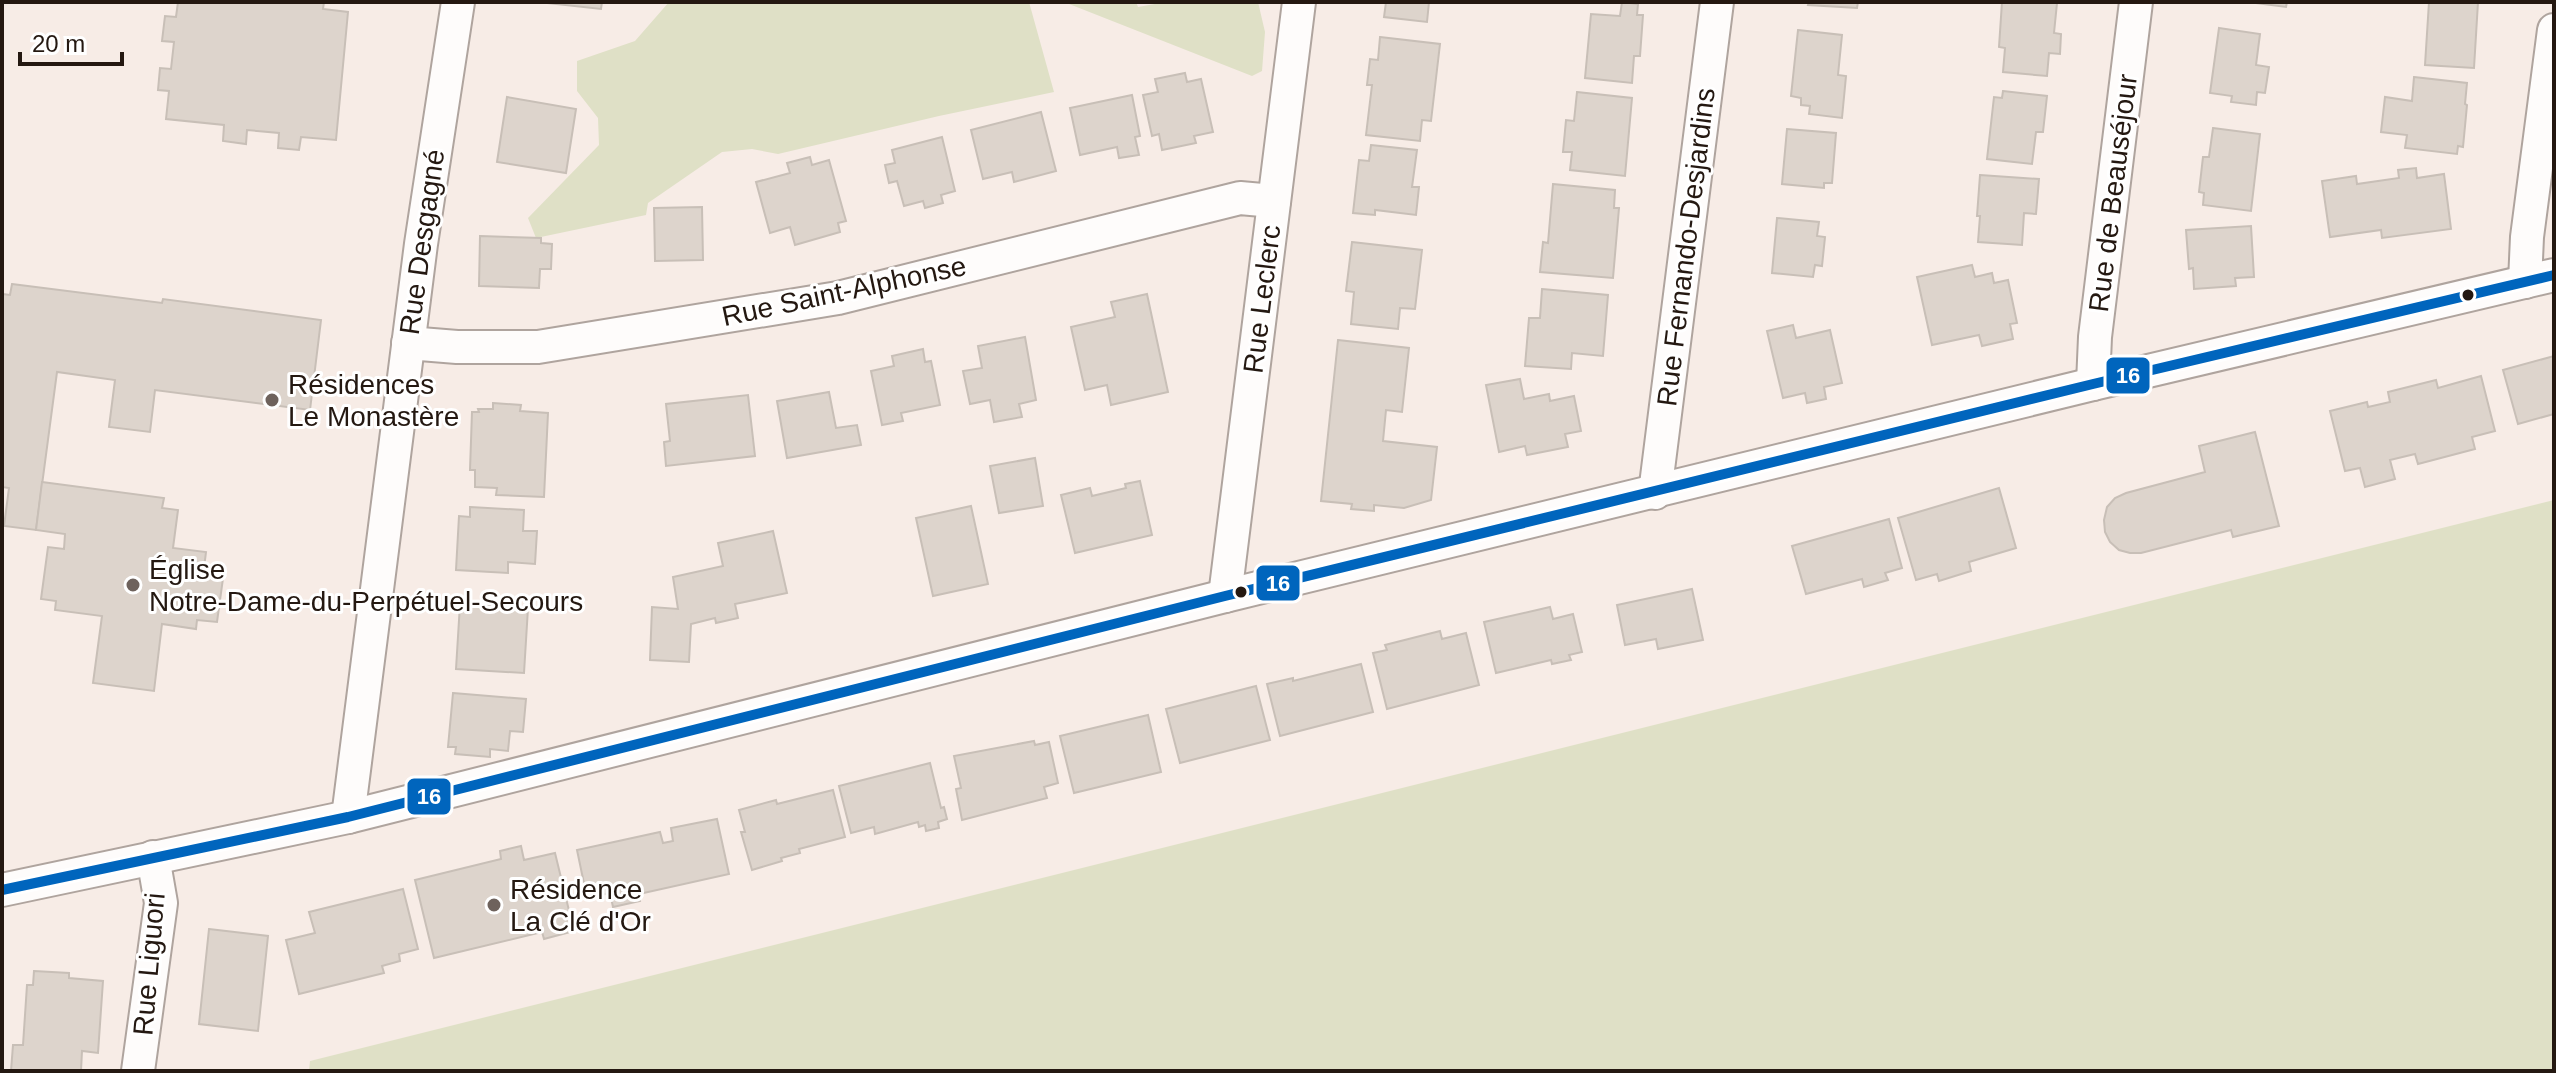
<svg xmlns="http://www.w3.org/2000/svg" width="2556" height="1073" viewBox="0 0 2556 1073" font-family="Arial,sans-serif">
<style>
.green{fill:#dfe0c6}
.building{fill:#ddd4cc;stroke:#c8bfb7;stroke-width:2}
.lines{fill:none;stroke-linecap:round;stroke-linejoin:round}
.minor-casing{stroke:#afa49e;stroke-width:36}
.minor{stroke:#fefcfb;stroke-width:32}
.bus-1-casing{stroke:#fff;stroke-width:16}
.bus-1{stroke:#0065bd;stroke-width:10}
.bus-dot{fill:#241811;stroke:#fff;stroke-width:3}
.poi-dot{fill:#6e625c;stroke:#fff;stroke-width:3}
.labels{text-anchor:middle;dominant-baseline:central;stroke-width:6;stroke-linejoin:round;paint-order:stroke}
.street-label{font-size:28px;fill:#241811;stroke:#fff}
.poi-label{font-size:28px;fill:#241811;stroke:#fff;text-anchor:start}
.line-badge{stroke:#fff;stroke-width:3}
.badge-label{font-size:22px;text-anchor:middle;font-weight:bold;fill:#fff}
</style>
<rect width="100%" height="100%" fill="#f7ece6"/>
<g class="green">
<path d="M669 2H1029L1054 92 939 116 778 154 752 149 722 152 648 203 646 215 536 238 528 218 599 145 598 118 577 91V61L635 41Z"/>
<path d="M1064 2H1136L1138 7 1166 2H1258L1265 32 1262 71 1252 76Z"/>
<path d="M2554 500V1071H309L310 1061Z"/>
</g>
<g class="building">
<path d="M178 2H324L323 9 348 12 336 140 301 137 299 150 278 148 279 133 247 130 246 144 223 141 224 125 166 119 169 91 158 90 160 68 171 69 174 42 162 41 165 16 176 17Z"/>
<path d="M538 2H602L601 9Z"/>
<path d="M1386 2H1429L1427 22 1384 17Z"/>
<path d="M1622 2 1638 4 1637 15H1643L1640 56H1634L1632 83 1585 78 1591 14 1620 16Z"/>
<path d="M1809 2H1858L1857 8 1808 5Z"/>
<path d="M2002 2 2057 3 2054 33 2061 34 2060 54 2049 53 2047 76 2003 72 2005 48 1999 47Z"/>
<path d="M2248 2H2287L2286 7Z"/>
<path d="M2429 2H2478L2474 68 2425 65Z"/>
<path d="M2219 28 2260 34 2256 65 2269 67 2265 93 2257 92 2256 105 2231 102 2232 96 2210 93Z"/>
<path d="M1798 30 1842 35 1838 75 1846 76 1842 118 1809 114 1810 106 1801 105V98L1791 96Z"/>
<path d="M1380 37 1440 44 1431 121 1422 120 1420 141 1366 135 1372 85H1367L1370 59 1378 60Z"/>
<path d="M1185 73 1187 82 1201 79 1213 132 1194 136 1196 143 1162 150 1159 134 1152 136 1143 95 1158 92 1155 79Z"/>
<path d="M2414 77 2467 83 2465 104 2467 105 2463 147 2458 146 2457 154 2405 148 2407 135 2381 132 2385 97 2412 101Z"/>
<path d="M2003 91 2047 96 2043 132H2036L2032 164 1987 159 1994 97 2002 98Z"/>
<path d="M1577 92 1632 98 1625 176 1570 170 1572 152H1563L1566 120 1574 121Z"/>
<path d="M1132 95 1140 136 1135 137 1139 155 1119 158 1117 147 1080 155 1070 108Z"/>
<path d="M507 97 576 109 566 173 497 162Z"/>
<path d="M1041 112 1056 171 1014 182 1012 172 983 179 971 130Z"/>
<path d="M2213 128 2260 134 2251 211 2203 205 2204 193 2199 192 2203 157H2209Z"/>
<path d="M1787 129 1836 133 1832 183H1824V188L1782 184Z"/>
<path d="M942 137 955 191 941 195 943 203 925 208 923 201 904 206 897 181 889 183 885 165 895 163 892 150Z"/>
<path d="M1371 145 1417 150 1412 187H1419L1416 215 1375 210V215L1353 213 1359 160 1369 161Z"/>
<path d="M810 157 812 165 829 160 846 221 838 223 840 232 795 245 790 227 770 233 756 182 790 173 787 163Z"/>
<path d="M2416 168 2417 178 2444 174 2451 229 2382 238 2381 230 2330 237 2322 181 2356 176 2357 184 2399 178 2398 170Z"/>
<path d="M1980 175 2039 179 2036 214 2024 213 2022 245 1978 242 1980 216H1977Z"/>
<path d="M1553 184 1615 190 1614 208H1619L1613 278 1540 272 1543 242 1548 243Z"/>
<path d="M702 207 703 260 655 261 654 208Z"/>
<path d="M1777 218 1819 222 1817 236 1825 237 1822 266 1815 265 1813 277 1772 273Z"/>
<path d="M2251 226 2254 277 2235 278 2236 286 2194 289 2193 268 2189 269 2186 230Z"/>
<path d="M480 236 541 238V243L552 244 551 269H540L539 288 479 286Z"/>
<path d="M1352 242 1422 250 1415 309 1400 308 1398 329 1351 324 1354 292 1346 291Z"/>
<path d="M1972 265 1975 277 1992 273 1994 283 2008 280 2017 323 2010 324 2013 339 1982 346 1979 335 1932 345 1917 277Z"/>
<path d="M12 284 162 303 163 299 321 320 310 410 155 390 150 432 109 427 115 380 57 372 36 530 4 526 9 488 2 487V294L10 295Z"/>
<path d="M1542 289 1608 295 1603 356 1572 353 1571 369 1525 366 1529 318H1540Z"/>
<path d="M1147 294 1168 392 1111 405 1107 385 1085 390 1071 327 1115 317 1111 302Z"/>
<path d="M1793 325 1796 338 1830 330 1842 383 1824 387 1826 399 1807 403 1805 393 1783 398 1767 331Z"/>
<path d="M1025 337 1036 400 1019 404 1022 417 994 422 990 400 970 404 963 371 982 368 978 346Z"/>
<path d="M1338 340 1409 348 1402 412 1386 410 1383 441 1437 447 1431 500 1404 508 1374 505V511L1351 509 1352 504 1321 501Z"/>
<path d="M923 349 925 362 931 361 940 405 901 413 903 421 882 425 871 371 894 366 892 356Z"/>
<path d="M2554 356V414L2518 424 2503 370Z"/>
<path d="M2481 376 2495 431 2472 437 2475 449 2418 464 2415 454 2390 460 2395 479 2365 487 2360 468 2345 471 2330 411 2367 402 2368 407 2390 402 2388 392 2436 380 2438 388Z"/>
<path d="M1520 379 1524 399 1549 394 1550 401 1574 396 1581 431 1565 434 1568 447 1527 455 1525 446 1499 452 1486 385Z"/>
<path d="M829 392 836 428 857 425 861 445 787 458 777 401Z"/>
<path d="M748 395 755 456 666 466 664 442 670 441 666 404Z"/>
<path d="M493 403 521 405 520 411 548 413 544 497 496 495 497 488 475 487V470H470L472 412H479L478 409H493Z"/>
<path d="M2255 432 2279 526 2233 537 2231 530 2141 553H2130L2119 550 2110 542 2105 532 2104 520 2107 507 2115 498 2126 493 2205 472 2199 446Z"/>
<path d="M1035 458 1043 506 999 513 990 466Z"/>
<path d="M1140 481 1152 535 1075 553 1061 495 1090 488 1092 496 1126 488 1125 484Z"/>
<path d="M42 482 164 498 162 508 178 510 173 548 206 552 204 568 224 571 217 622 197 620 196 629 162 624 154 691 93 683 102 616 55 610 56 601 41 599 48 547 64 549 65 534 36 530Z"/>
<path d="M1999 488 2016 548 1969 562 1971 571 1939 581 1937 574 1916 580 1898 518Z"/>
<path d="M971 506 988 584 933 596 916 518Z"/>
<path d="M470 507 524 510 523 531H537L535 564 508 562V573L456 570 459 516 470 517Z"/>
<path d="M1889 519 1902 568 1885 573 1888 580 1864 587 1862 579 1806 594 1792 546Z"/>
<path d="M773 531 787 593 735 604 738 618 716 623 715 618 691 624 689 662 650 660 652 607 678 609 673 577 723 566 718 543Z"/>
<path d="M1692 589 1703 640 1658 649 1656 639 1625 645 1617 605Z"/>
<path d="M460 604 528 608 524 673 456 669Z"/>
<path d="M1550 607 1553 619 1573 614 1582 652 1569 655 1571 660 1552 664 1551 660 1496 673 1484 622Z"/>
<path d="M1440 631 1442 639 1466 633 1479 685 1387 709 1373 653 1387 650 1385 645Z"/>
<path d="M1361 664 1373 712 1280 736 1267 684 1293 678V681Z"/>
<path d="M1256 686 1270 740 1180 763 1166 709Z"/>
<path d="M453 693 526 699 523 732 510 731 508 751 490 749V757L455 754 456 747H448Z"/>
<path d="M1148 715 1161 772 1074 793 1060 736Z"/>
<path d="M1034 741 1035 745 1049 742 1058 783 1044 787 1047 798 962 820 956 789 961 788 954 756Z"/>
<path d="M930 763 941 808 944 807 947 819 938 822 939 828 926 831 925 825 919 827 918 822 875 834 874 827 851 833 839 786Z"/>
<path d="M833 790 845 837 799 849 800 853 781 858 782 861 752 870 741 832H745L739 810 776 800 777 804Z"/>
<path d="M717 819 729 874 639 894 640 901 613 907 610 893 587 898 577 850 660 832 663 843 673 841 671 828Z"/>
<path d="M521 846 524 860 555 853 574 931 544 939 542 932 434 958 415 880 501 859 500 851Z"/>
<path d="M403 889 418 949 399 954 400 961 382 966 384 973 299 994 286 940 315 933 309 912Z"/>
<path d="M209 929 268 936 258 1031 199 1024Z"/>
<path d="M34 971 69 973V978L103 981 98 1053 82 1051 81 1071H11L13 1045H23L27 985H33Z"/>
</g>
<g class="lines">
<defs>
<g id="minor">
<path d="M2525 282 2527 237 2554 30"/>
<path d="M408 343 457 347H538L838 298 1240 198 1274 201"/>
<path d="M2093 384 2095 337 2136 2"/>
<path d="M1655 493 1717 2"/>
<path d="M1225 596 1299 2"/>
<path d="M348 817 421 244 458 2"/>
<path d="M2 890 348 817 1225 596 2093 384 2554 275"/>
<path d="M138 1071 161 903 153 857"/>
</g>
</defs>
<use href="#minor" class="minor-casing"/>
<use href="#minor" class="minor"/>
<defs>
<path id="bus-1" d="M2 890 348 817 1225 596 2093 384 2554 275"/>
</defs>
<use href="#bus-1" class="bus-1-casing"/>
<use href="#bus-1" class="bus-1"/>
</g>
<g class="bus-dot">
<circle cx="2468" cy="295" r="7"/>
<circle cx="1241" cy="592" r="7"/>
</g>
<g class="poi-dot">
<circle cx="272" cy="400" r="8"/>
<circle cx="133" cy="585" r="8"/>
<circle cx="494" cy="905" r="8"/>
</g>
<g class="labels">
<g class="street-label">
<text transform="translate(2113 193) rotate(-83)">Rue de Beauséjour</text>
<text transform="translate(422 242) rotate(-82)">Rue Desgagné</text>
<text transform="translate(1686 247) rotate(-83)">Rue Fernando-Desjardins</text>
<text transform="translate(844 291) rotate(-12)">Rue Saint-Alphonse</text>
<text transform="translate(1262 299) rotate(-83)">Rue Leclerc</text>
<text transform="translate(149 964) rotate(-85)">Rue Liguori</text>
</g>
<g class="poi-label">
<text x="288" y="384">Résidences<tspan x="288" dy="32">Le Monastère</tspan></text>
<text x="149" y="569">Église<tspan x="149" dy="32">Notre-Dame-du-Perpétuel-Secours</tspan></text>
<text x="510" y="889">Résidence<tspan x="510" dy="32">La Clé d'Or</tspan></text>
</g>
</g>
<g class="line-badge">
<rect x="2105" y="356" width="46" height="39" rx="8" fill="#0065bd"/>
<rect x="1255" y="564" width="46" height="38" rx="8" fill="#0065bd"/>
<rect x="406" y="777" width="46" height="39" rx="8" fill="#0065bd"/>
</g>
<g class="badge-label">
<text x="2128" y="383">16</text>
<text x="1278" y="591">16</text>
<text x="429" y="804">16</text>
</g>
<rect width="2556" height="1073" fill="none" stroke="#241811" stroke-width="8"/>
<path d="M20 52v12h102v-12" fill="none" stroke="#241811" stroke-width="4"/>
<text x="32" y="52" font-size="24" fill="#241811" stroke="#ffffff" stroke-width="6" paint-order="stroke">20 m</text>
</svg>
